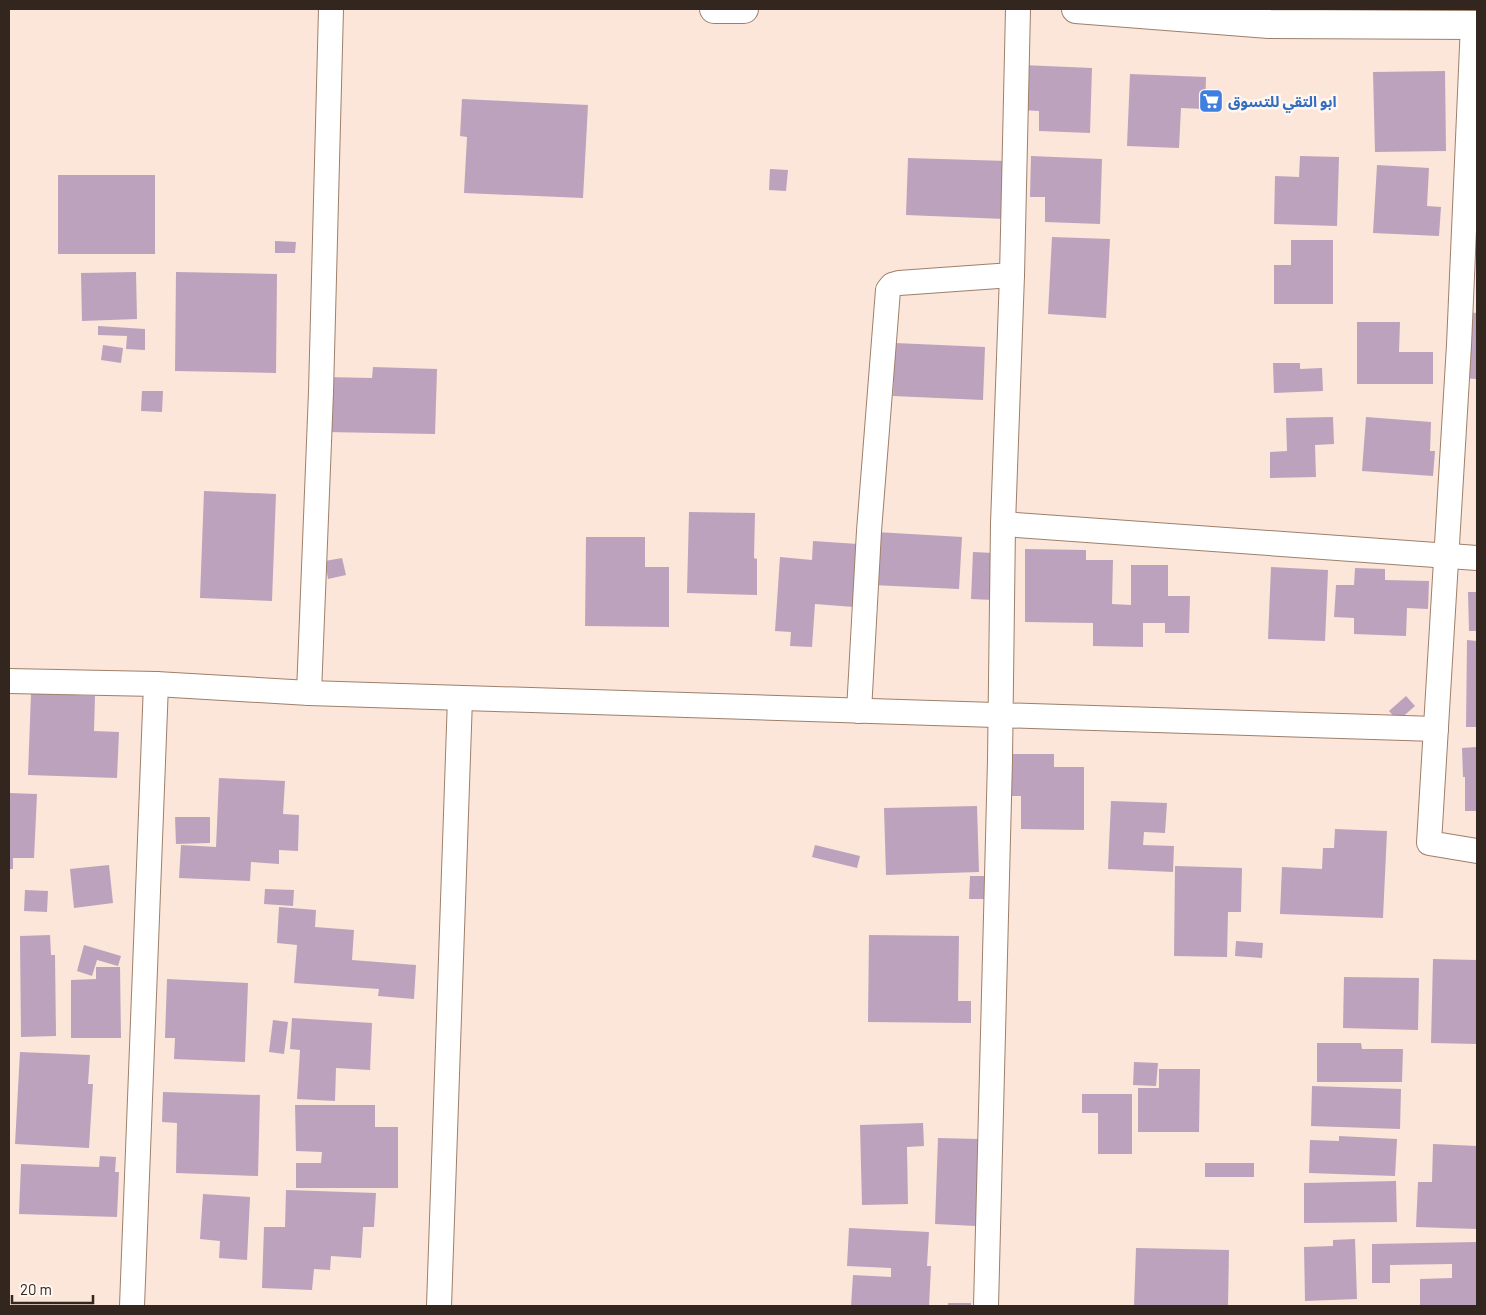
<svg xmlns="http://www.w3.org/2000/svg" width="1486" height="1315" viewBox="0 0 1486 1315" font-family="Barlow,'Noto Sans Arabic',sans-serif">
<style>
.building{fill:#bda2bd}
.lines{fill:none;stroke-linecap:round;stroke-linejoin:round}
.minor-casing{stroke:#9e7f6b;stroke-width:26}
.tertiary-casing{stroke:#9e7f6b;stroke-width:30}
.minor{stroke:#fff;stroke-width:24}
.tertiary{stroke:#fff;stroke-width:28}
.labels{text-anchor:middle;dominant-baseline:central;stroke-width:5;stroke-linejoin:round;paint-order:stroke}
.shop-label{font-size:15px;font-weight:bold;fill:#366cbe;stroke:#fef7f2;text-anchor:start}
</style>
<rect width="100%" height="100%" fill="#fbe6d9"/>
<g class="building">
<path d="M1022 65 1092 68 1090 133 1039 131V111L1020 110Z"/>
<path d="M1445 71 1446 151 1375 152 1373 72Z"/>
<path d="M1130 74 1206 77 1205 109 1181 108 1179 148 1127 146Z"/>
<path d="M462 99 588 105 583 198 464 193 467 137 460 136Z"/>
<path d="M1031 156 1102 159 1100 224 1045 222V197H1030Z"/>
<path d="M1300 156 1339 157 1337 226 1274 224 1275 176 1299 177Z"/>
<path d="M908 158 1007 161 1005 219 906 215Z"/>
<path d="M1377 165 1429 168 1427 206 1441 207 1439 236 1373 233Z"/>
<path d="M770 169 788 170 786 191 769 190Z"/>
<rect x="58" y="175" width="97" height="79"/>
<path d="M1052 237 1110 239 1106 318 1048 314Z"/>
<path d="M1291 240H1333V304H1274V265H1291Z"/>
<path d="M275 241 296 242 295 253H275Z"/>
<path d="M136 272 137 319 82 321 81 273Z"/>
<path d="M176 272 277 274 276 373 175 371Z"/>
<path d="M1463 312 1477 313V379L1460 378Z"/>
<path d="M1357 322H1400L1399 352H1433V384H1357Z"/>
<path d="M98 326 145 329V350L126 349 127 336 98 335Z"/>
<path d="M895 343 985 347 983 400 893 396Z"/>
<path d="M103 345 123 348 121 363 101 360Z"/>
<path d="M1273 363H1300V369L1322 368 1323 391 1274 393Z"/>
<path d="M373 367 437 369 435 434 325 432 326 377 372 378Z"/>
<path d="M142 391H163L162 412 141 411Z"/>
<path d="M1333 417 1334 444 1315 445 1316 477 1270 478V452L1287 451 1286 418Z"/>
<path d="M1366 417 1431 422 1430 451H1435L1433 476 1362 471Z"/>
<path d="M204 491 276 494 272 601 200 598Z"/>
<path d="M689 512 755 513 754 558 757 559V595L687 593Z"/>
<path d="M876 532 962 537 959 589 872 585Z"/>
<path d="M586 537H645V567H669V627L585 626Z"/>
<path d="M813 541 858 544 854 607 815 604 812 647 790 646 791 632 775 631 780 557 812 560Z"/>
<path d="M1025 549 1086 550V560H1113L1112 604 1131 605V565H1168V596H1190L1189 633H1165V623H1143V647L1093 646V623L1025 622Z"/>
<path d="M973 552 994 553 993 600 971 599Z"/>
<path d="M342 558 346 575 328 579 325 561Z"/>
<path d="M1271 567 1328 570 1325 641 1268 639Z"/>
<path d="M1355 568 1385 569V580L1429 581 1428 609 1407 608 1406 636 1354 634V618L1334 617 1336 585H1354Z"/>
<path d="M1468 592H1477V631H1469Z"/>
<path d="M1467 640 1477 641V727H1466Z"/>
<path d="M31 693 95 696 94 731 119 732 117 778 28 775Z"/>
<path d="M1406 696 1415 706 1398 721 1389 711Z"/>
<path d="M1477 747V811H1465V777H1463L1462 748Z"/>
<path d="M1012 754H1054V767H1084V830L1021 829V796H1012Z"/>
<path d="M219 778 285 781 283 814 299 815 298 851 279 850V864L251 862 250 881 179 878 181 845 216 847Z"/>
<path d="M9 793 37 794 34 858H13V869H9Z"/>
<path d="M1111 801 1167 803 1165 833 1144 832 1143 845 1174 846 1173 872 1108 869Z"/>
<path d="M977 806 979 872 886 875 884 808Z"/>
<path d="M175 817H210V843L176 844Z"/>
<path d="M1335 829 1387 831 1383 918 1280 914 1282 867 1322 869 1323 848H1334Z"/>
<path d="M815 845 860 856 857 868 812 857Z"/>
<path d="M109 865 113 903 74 908 70 869Z"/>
<path d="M1175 866 1242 868 1241 912H1228L1227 957 1174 956Z"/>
<path d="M970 876H991V899H969Z"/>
<path d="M265 889 294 890 293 906 264 904Z"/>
<path d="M25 890 48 891 47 912 24 911Z"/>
<path d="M279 907 316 910 315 927 354 930 352 960 416 965 414 999 378 996 379 989 294 983 297 945 277 943Z"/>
<path d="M50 935 51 955H55L56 1036 21 1037 20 936Z"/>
<path d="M869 935 959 936 958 1001H971V1023L868 1022Z"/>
<path d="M1236 941 1263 943 1262 958 1235 956Z"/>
<path d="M84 945 121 956 118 966 97 960 92 976 77 971Z"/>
<path d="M1433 959 1477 960V1044L1431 1043Z"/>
<path d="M96 967H120L121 1038H71V980L96 979Z"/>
<path d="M1344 977 1419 978 1418 1030 1343 1028Z"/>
<path d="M167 979 248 983 245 1062 174 1059 175 1038H165Z"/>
<path d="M292 1018 372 1023 370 1070 336 1068 335 1101 297 1099 300 1050 290 1049Z"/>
<path d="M273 1020 288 1022 284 1054 269 1052Z"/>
<path d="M1317 1043H1361L1362 1049H1403L1402 1082H1317Z"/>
<path d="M20 1052 90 1055 88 1084H93L89 1148 15 1144Z"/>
<path d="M1134 1062 1158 1063 1156 1086 1133 1085Z"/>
<path d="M1159 1069H1200L1199 1132H1138V1088H1159Z"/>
<path d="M1312 1086 1401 1089 1400 1129 1311 1126Z"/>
<path d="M163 1092 260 1095 258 1176 176 1173 177 1123 162 1122Z"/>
<path d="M1082 1094H1132V1154H1098V1113H1082Z"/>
<path d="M295 1105H375V1127H398V1188H296V1163H321L322 1152 296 1151Z"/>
<path d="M923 1123 924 1146 907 1147 908 1204 862 1205 860 1125Z"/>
<path d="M1339 1136 1397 1139 1395 1176 1309 1173 1310 1140 1339 1141Z"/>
<path d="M938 1138 979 1139 976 1226 935 1224Z"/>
<path d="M1433 1144 1477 1146V1229L1416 1227 1418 1182H1432Z"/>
<path d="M100 1156 116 1157 115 1172H119L117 1217 19 1214 21 1164 99 1167Z"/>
<rect x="1205" y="1163" width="49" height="14"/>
<path d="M1396 1181 1397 1222 1304 1223V1183Z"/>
<path d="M286 1190 376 1193 374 1227H363L361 1258 331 1256 330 1270 314 1269 312 1290 262 1288 264 1227H285Z"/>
<path d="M203 1194 250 1197 247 1260 219 1258 220 1241 200 1239Z"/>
<path d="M849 1228 929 1232 927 1266H931L929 1306H851L853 1275 891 1277V1268L847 1266Z"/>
<path d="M1355 1239 1357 1299 1305 1301 1304 1247 1333 1246V1240Z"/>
<path d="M1477 1242V1306H1420V1279L1452 1278V1264L1390 1265V1283H1372V1244Z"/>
<path d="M1136 1248 1229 1250 1228 1306H1134Z"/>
<rect x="948" y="1303" width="23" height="3"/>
</g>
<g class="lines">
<defs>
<g id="minor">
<path d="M1473 24 1459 345 1429 843 1477 851"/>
<path d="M1003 524 1477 558"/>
<path d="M9 681 156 684 309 693 1436 729"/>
<path d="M309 693 321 392 331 9"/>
<path d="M859 711 869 531 888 290 892 285 899 283 1012 275"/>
<path d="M132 1306 156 684"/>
<path d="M439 1306 460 698"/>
<path d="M986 1306 1000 760 1003 524 1012 275 1018 9"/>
</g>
<g id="tertiary">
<path d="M714 9H744"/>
<path d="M1076 9 1269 24 1477 25"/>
</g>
</defs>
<use href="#minor" class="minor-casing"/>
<use href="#tertiary" class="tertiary-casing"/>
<use href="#minor" class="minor"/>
<use href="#tertiary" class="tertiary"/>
</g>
<defs>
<symbol id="supermarket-square" viewBox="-11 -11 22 22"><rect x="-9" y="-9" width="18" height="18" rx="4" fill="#3f7fe0" stroke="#fef7f2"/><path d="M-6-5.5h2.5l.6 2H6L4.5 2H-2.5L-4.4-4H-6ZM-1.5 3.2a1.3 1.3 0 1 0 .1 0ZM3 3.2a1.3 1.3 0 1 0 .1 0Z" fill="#fff"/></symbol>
</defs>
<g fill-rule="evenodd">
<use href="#supermarket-square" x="1197" y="87" width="28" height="28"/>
</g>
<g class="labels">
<g class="shop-label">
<text x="1228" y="101">ابو التقي للتسوق</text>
</g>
</g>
<rect width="1486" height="1315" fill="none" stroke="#33261e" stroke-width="20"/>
<path d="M12 1295v8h81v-8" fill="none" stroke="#33261e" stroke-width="2.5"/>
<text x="20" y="1295" font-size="15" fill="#33261e" stroke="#fef7f2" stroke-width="4" paint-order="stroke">20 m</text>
</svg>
